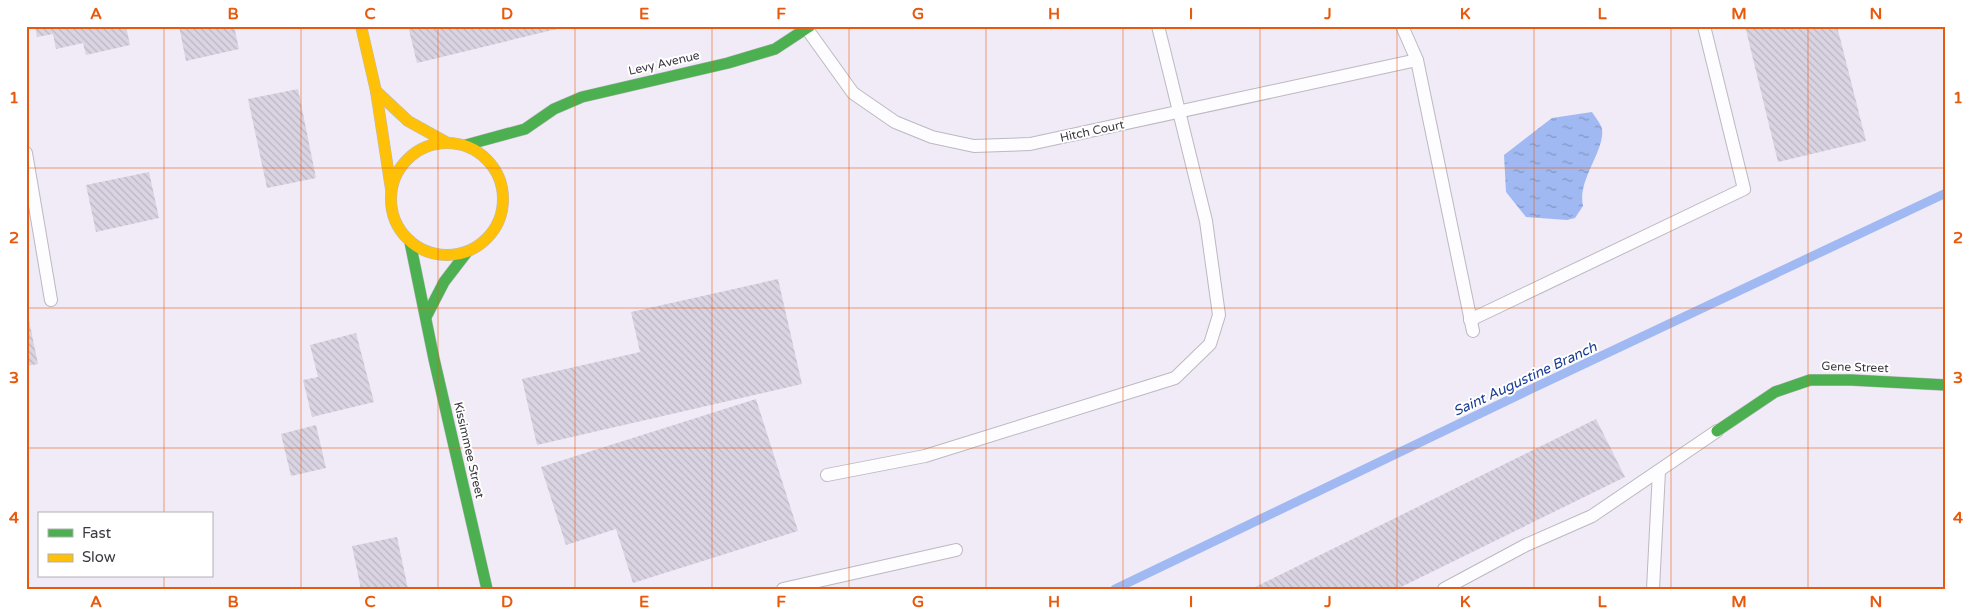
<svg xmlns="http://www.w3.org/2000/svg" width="1972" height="615" viewBox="0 0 1972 615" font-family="'Varela Round',sans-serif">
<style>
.water{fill:url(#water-ripples)}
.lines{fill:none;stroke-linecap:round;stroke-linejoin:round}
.stream{stroke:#a0b9f2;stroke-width:9}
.building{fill:url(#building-back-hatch)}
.lane-casing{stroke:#bcb9c1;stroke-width:14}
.fast-casing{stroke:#bcb9c1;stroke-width:12}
.slow-casing{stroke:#bcb9c1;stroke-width:12}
.lane{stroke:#fdfcfe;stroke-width:12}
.fast{stroke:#4caf50;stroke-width:11}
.slow{stroke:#ffc107;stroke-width:11}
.grid{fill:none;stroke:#e8590c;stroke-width:1;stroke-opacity:0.55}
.labels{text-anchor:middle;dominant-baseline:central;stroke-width:4;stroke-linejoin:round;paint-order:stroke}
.street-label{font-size:12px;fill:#3c3840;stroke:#fff}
.water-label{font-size:14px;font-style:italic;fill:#183b93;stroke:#fff}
.neatline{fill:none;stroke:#e8590c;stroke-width:2}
.grid-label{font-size:16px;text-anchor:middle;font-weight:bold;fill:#e8590c}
</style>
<defs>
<pattern id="water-ripples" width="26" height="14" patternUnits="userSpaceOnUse" patternTransform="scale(1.25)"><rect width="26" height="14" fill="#a0b9f2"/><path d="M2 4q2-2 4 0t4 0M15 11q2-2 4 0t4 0" fill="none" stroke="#8497c5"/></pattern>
<pattern id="building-back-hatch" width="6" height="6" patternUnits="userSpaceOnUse" patternTransform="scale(1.25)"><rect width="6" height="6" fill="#dad3e2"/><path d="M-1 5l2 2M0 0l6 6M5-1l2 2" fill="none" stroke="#bcb6c3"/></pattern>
</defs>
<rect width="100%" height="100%" fill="#f0ebf6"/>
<path class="water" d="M1592 112C1595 117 1601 124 1602 129 1605 151 1577 180 1583 206L1575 218 1567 220 1526 217 1506 192 1504 155 1552 118Z"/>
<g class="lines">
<path class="stream" d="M1115 589 1527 391 1946 193"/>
</g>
<g class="building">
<path d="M35 26H126L130 45 86 55 83 43 56 49 53 34 37 37Z"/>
<path d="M179 26H234L239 49 186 61Z"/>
<path d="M408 26H565V27L417 63Z"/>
<path d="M1745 26H1837L1866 141 1778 162Z"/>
<path d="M298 89 316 178 267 188 248 99Z"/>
<path d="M149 172 159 218 96 232 86 185Z"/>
<path d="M778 279 802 384 537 445 522 379 640 352 631 312Z"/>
<path d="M26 306 38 364 26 366Z"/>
<path d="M356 333 374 402 312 417 303 380 318 377 310 345Z"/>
<path d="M756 399 798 531 633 583 616 529 566 545 541 467Z"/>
<path d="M1596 419 1625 477 1397 589H1251Z"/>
<path d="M316 425 326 468 291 476 281 434Z"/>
<path d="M397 537 408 589H361L352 546Z"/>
</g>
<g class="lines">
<defs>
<g id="lane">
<path d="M1402 26 1417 60 1473 331"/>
<path d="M807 29 853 93 895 122 932 137 974 146 1030 144 1417 60"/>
<path d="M26 153 51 300"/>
<path d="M1470 320 1744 189 1704 26"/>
<path d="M827 475 925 456 1175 378 1210 344 1219 315 1206 221 1158 26"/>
<path d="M783 589 956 550"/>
<path d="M1444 589 1526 545 1592 516 1717 431"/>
<path d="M1653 589 1659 471"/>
</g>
<g id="fast">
<path d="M466 145 525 129 554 109 582 97 728 63 775 49 810 26"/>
<path d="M410 242 434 359 487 589"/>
<path d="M426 317 444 282 467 252"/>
<path d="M1717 431 1775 392 1810 380H1851L1946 385"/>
</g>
<g id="slow">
<path d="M361 26 376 91 391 189"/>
<path d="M376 91 408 121 446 142"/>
<circle cx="447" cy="199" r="56"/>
</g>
</defs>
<use href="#lane" class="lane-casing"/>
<use href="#fast" class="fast-casing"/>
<use href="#slow" class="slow-casing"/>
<use href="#lane" class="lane"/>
<use href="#fast" class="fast"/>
<use href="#slow" class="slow"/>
</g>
<path class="grid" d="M164 26V514M301 26V589M438 26V589M575 26V589M712 26V589M849 26V589M986 26V589M1123 26V589M1260 26V589M1397 26V589M1534 26V589M1671 26V589M1808 26V589M26 168H1946M26 308H1946M26 448H1946M164 576V589"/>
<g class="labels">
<g class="street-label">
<text transform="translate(664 63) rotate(-13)">Levy Avenue</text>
<text transform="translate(1092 131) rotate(-12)">Hitch Court</text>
<text transform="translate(1855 367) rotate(2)">Gene Street</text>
<text transform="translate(469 450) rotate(77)">Kissimmee Street</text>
</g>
<g class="water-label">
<text transform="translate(1525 379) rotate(-25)">Saint Augustine Branch</text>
</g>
</g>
<rect width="1972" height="615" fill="none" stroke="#ffffff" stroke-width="55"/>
<rect x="38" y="512" width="175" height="65" fill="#ffffff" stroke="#b1afb3"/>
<rect x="48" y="529" width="25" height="8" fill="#4caf50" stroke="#b1afb3"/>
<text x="82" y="538" font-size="15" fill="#3c3840">Fast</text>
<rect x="48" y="554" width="25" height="8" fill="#ffc107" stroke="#b1afb3"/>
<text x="82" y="562" font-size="15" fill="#3c3840">Slow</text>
<rect x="28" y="28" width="1916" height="560" class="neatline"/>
<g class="grid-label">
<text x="96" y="19">A</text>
<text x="233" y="19">B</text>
<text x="370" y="19">C</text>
<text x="507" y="19">D</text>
<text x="644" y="19">E</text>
<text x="781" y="19">F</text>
<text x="918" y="19">G</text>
<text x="1054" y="19">H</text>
<text x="1191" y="19">I</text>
<text x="1328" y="19">J</text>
<text x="1465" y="19">K</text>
<text x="1602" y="19">L</text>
<text x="1739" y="19">M</text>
<text x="1876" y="19">N</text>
<text x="14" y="103">1</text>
<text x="1958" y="103">1</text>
<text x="14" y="243">2</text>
<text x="1958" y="243">2</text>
<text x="14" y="383">3</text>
<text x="1958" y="383">3</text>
<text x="14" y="523">4</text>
<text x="1958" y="523">4</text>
<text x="96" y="607">A</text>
<text x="233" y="607">B</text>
<text x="370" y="607">C</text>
<text x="507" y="607">D</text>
<text x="644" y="607">E</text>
<text x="781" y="607">F</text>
<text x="918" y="607">G</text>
<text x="1054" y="607">H</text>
<text x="1191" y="607">I</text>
<text x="1328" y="607">J</text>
<text x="1465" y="607">K</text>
<text x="1602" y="607">L</text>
<text x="1739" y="607">M</text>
<text x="1876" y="607">N</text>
</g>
</svg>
